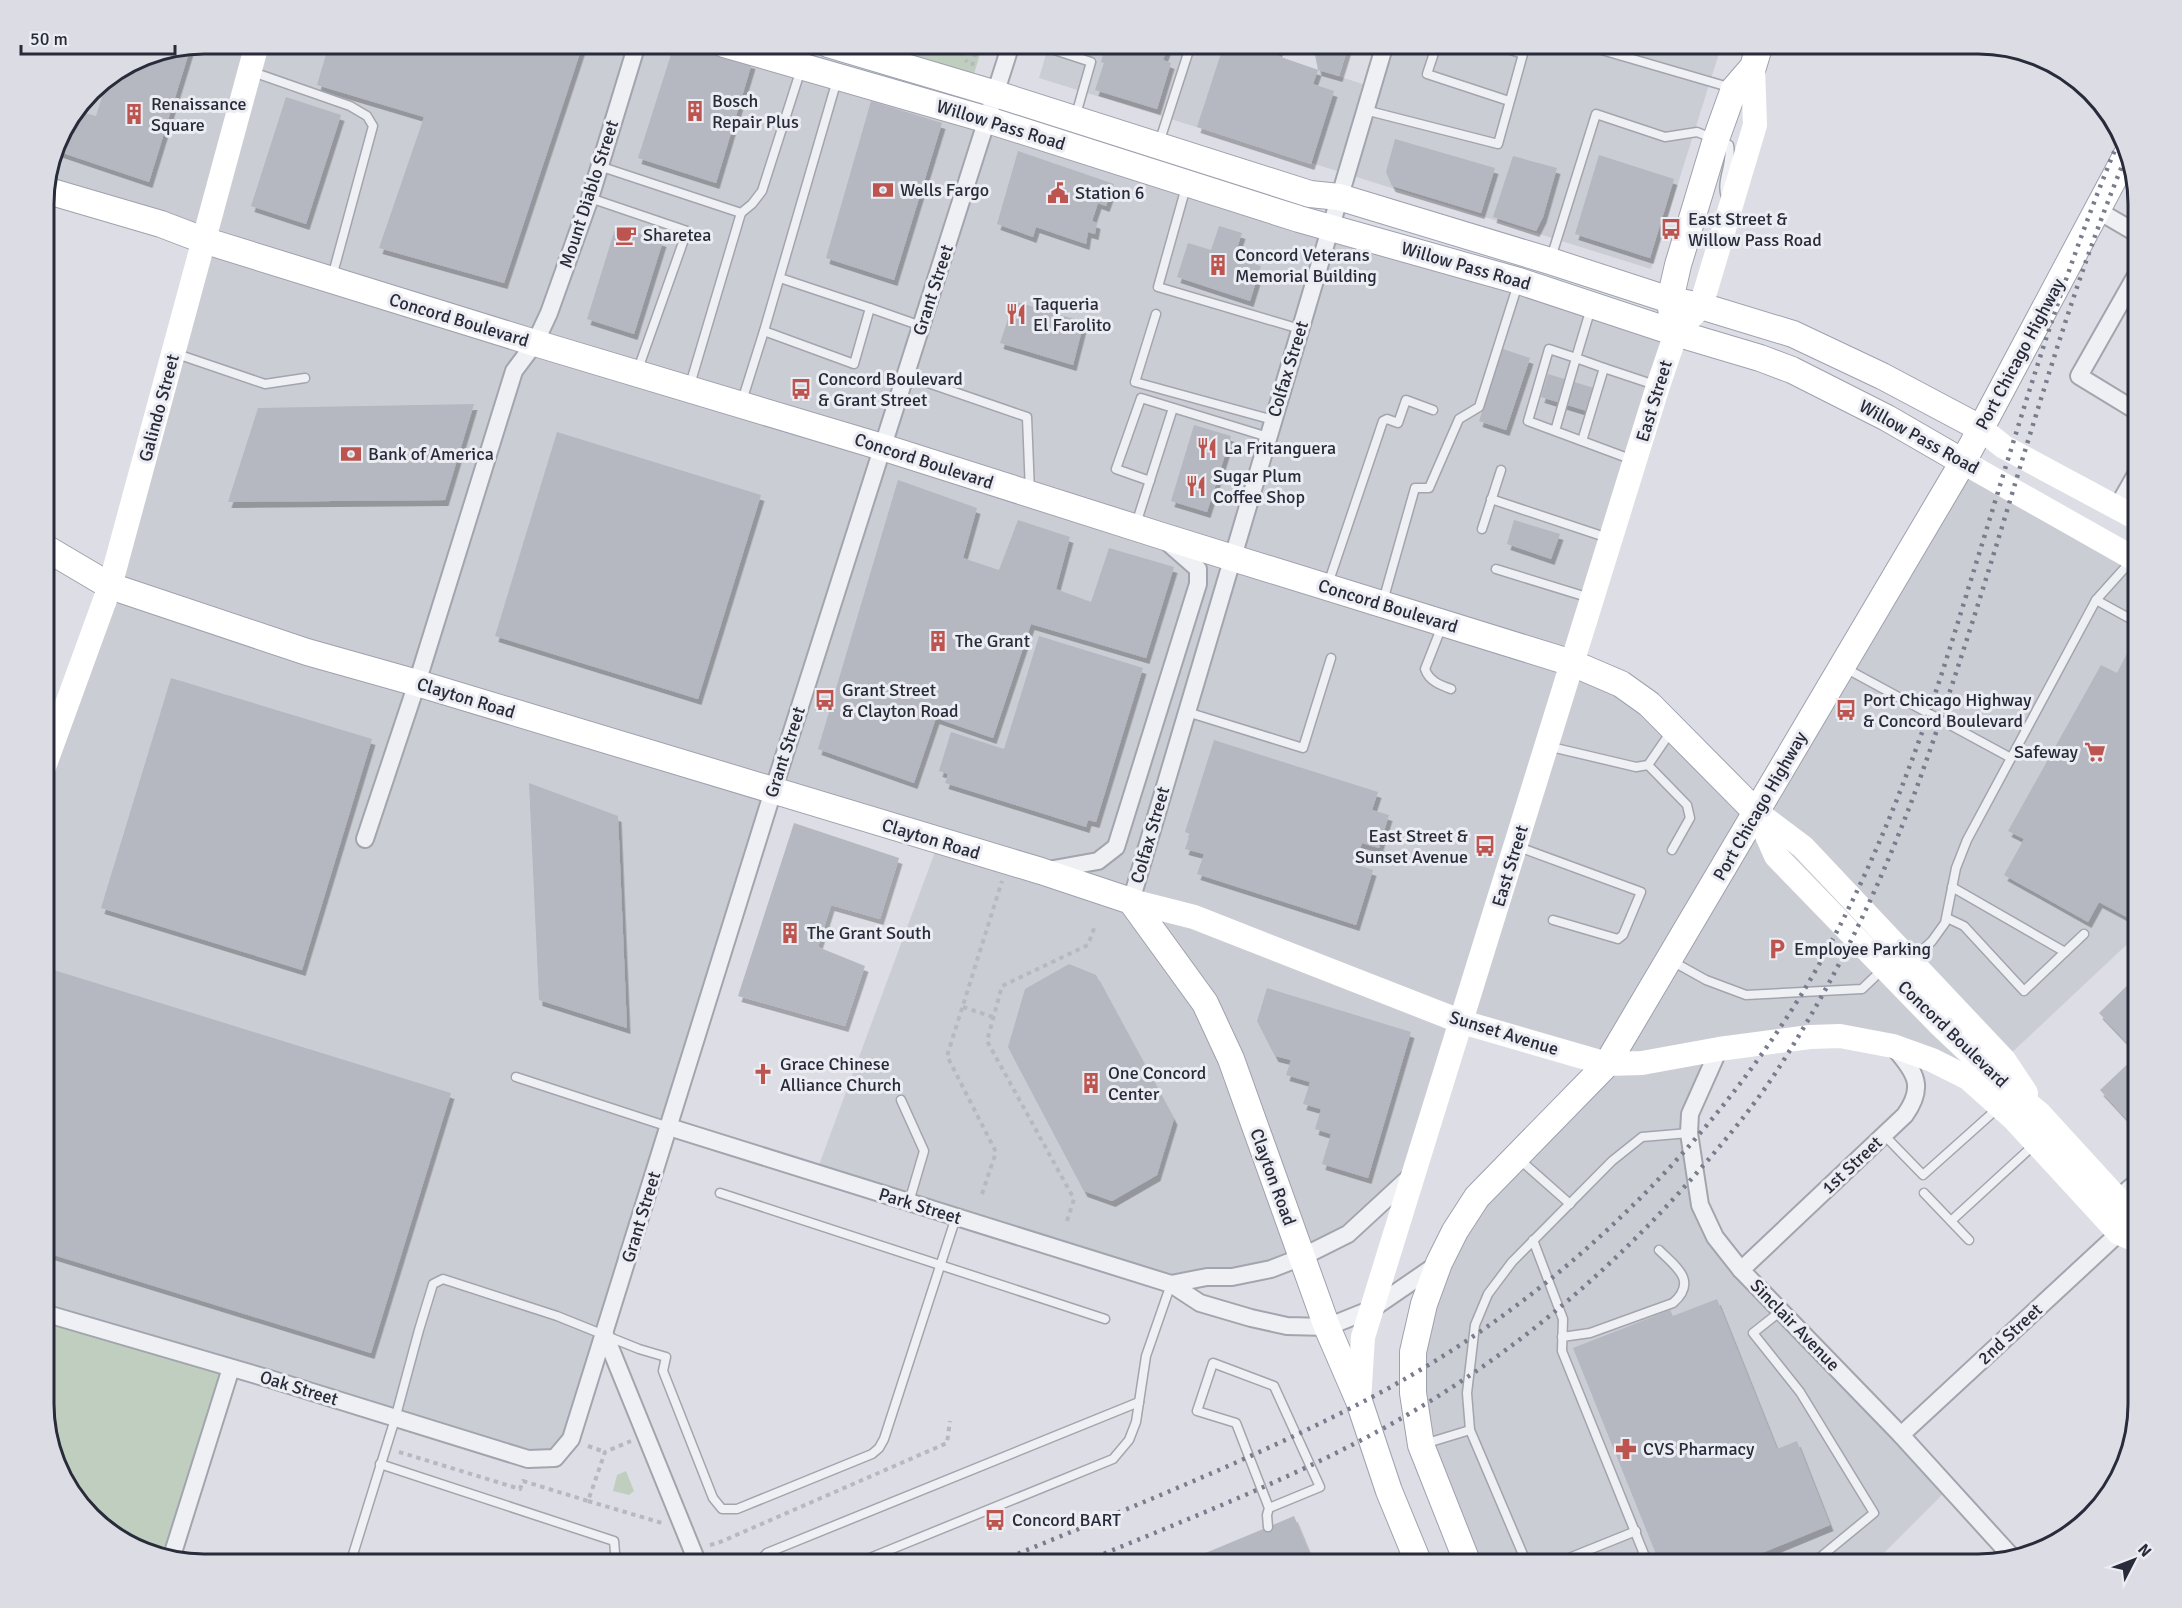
<svg xmlns="http://www.w3.org/2000/svg" width="2182" height="1608" viewBox="0 0 2182 1608" font-family="Signika,sans-serif">
<style>
.built{fill:#cbcdd5}
.green{fill:#c0cebf}
.building{fill:#b5b7c1;filter:url(#shadow)}
.lines{fill:none;stroke-linecap:round;stroke-linejoin:round}
.lane-casing{stroke:#a3a5ae;stroke-width:11}
.street-casing{stroke:#a3a5ae;stroke-width:20}
.primary-casing{stroke:#9ea1af;stroke-width:28}
.path{stroke:#b7b9c0;stroke-width:4;stroke-dasharray:4.5 4.5;stroke-linecap:butt}
.lane{stroke:#eff0f4;stroke-width:8}
.street{stroke:#eff0f4;stroke-width:16}
.secondary{stroke:#fff;stroke-width:24}
.primary{stroke:#fff;stroke-width:26}
.rail{stroke:#787c8c;stroke-width:4.5;stroke-dasharray:3 6;stroke-linecap:butt}
.labels{text-anchor:middle;dominant-baseline:central;stroke-width:6;stroke-linejoin:round;paint-order:stroke}
.poi-label{font-size:18px;fill:#282b39;stroke:#ecedf3;text-anchor:start}
.street-label{font-size:18px;fill:#282b39;stroke:#ecedf3}
.rim{fill:none;stroke:#282b39;stroke-width:3}
</style>
<defs>
<filter id="shadow"><feDropShadow dx="3.5" dy="6" stdDeviation="0" flood-color="#0004"/></filter>
</defs>
<rect width="100%" height="100%" fill="#dddee5"/>
<g class="built">
<path d="M204 44H724L1676 333 1572 663 1621 684 1757 813 1963 462 2138 561V934L2004 1060 1968 1078 1862 1040 1719 1049 1690 1114 1715 1237 1948 1489 1873 1564H1468L1413 1393 1455 1231 1607 1064 1462 1022 1415 1172 1348 1234 1302 1257 1171 1284 816 1173 939 841 773 791 605 1335 555 1458 528 1459 44 1313V768L203 241 45 190 56 142 91 90 143 56Z"/>
<path d="M1049 44H1239L1372 87 1385 44H1722L1651 269 1039 78Z"/>
</g>
<g class="green">
<path d="M874 44H983L974 74Z"/>
<path d="M44 1313 231 1368 171 1559 152 1556 107 1532 65 1484 44 1414Z"/>
<path d="M626 1471 634 1491 629 1495 613 1491 617 1475Z"/>
</g>
<g class="building">
<path d="M329 44H583L504 283 379 248 424 117 317 85Z"/>
<path d="M1106 44H1169L1163 60 1171 63 1157 109 1095 90 1104 63 1101 62Z"/>
<path d="M1224 44H1280L1278 56 1318 70 1313 84 1334 91 1311 164 1197 127Z"/>
<path d="M1313 44H1349L1339 76 1318 70Z"/>
<path d="M674 45 752 63 716 183 638 158Z"/>
<path d="M191 46 149 182 54 150 56 142 77 111 96 116 106 84 102 83 143 56Z"/>
<path d="M286 97 341 115 306 224 251 206Z"/>
<path d="M871 101 942 123 894 280 826 258Z"/>
<path d="M1395 139 1495 168 1481 213 1392 186 1386 172Z"/>
<path d="M1018 151 1114 184 1106 206 1098 203 1092 221 1097 223 1095 234 1088 232 1086 244 1036 227 1033 237 997 224Z"/>
<path d="M1599 155 1674 179 1650 258 1575 234Z"/>
<path d="M1513 156 1557 168 1543 217 1536 231 1493 217Z"/>
<path d="M616 226 663 241 634 334 587 319Z"/>
<path d="M1219 226 1242 233 1237 248 1253 253 1250 263 1261 266 1250 301 1177 277 1188 243 1211 250Z"/>
<path d="M1014 301 1084 322 1073 365 1000 343Z"/>
<path d="M1503 349 1530 358 1506 430 1479 421Z"/>
<path d="M1548 374 1594 388 1587 411 1541 397Z"/>
<path d="M474 404 445 500 228 502 258 408Z"/>
<path d="M1194 425 1231 436 1207 512 1171 501Z"/>
<path d="M557 432 761 495 698 699 495 636Z"/>
<path d="M898 480 977 508 963 558 999 570 1018 520 1070 537 1056 589 1091 602 1109 548 1174 567 1146 658 1031 624 993 738 936 718 914 783 818 749Z"/>
<path d="M1514 520 1560 534 1551 559 1507 544Z"/>
<path d="M2138 632V923L2099 902 2088 922 2004 875 2024 839 2008 831 2101 665 2117 673Z"/>
<path d="M1039 636 1143 668 1096 822 1088 820 1086 827 945 783 948 774 939 771 951 732 1004 749Z"/>
<path d="M171 678 372 739 302 970 101 908Z"/>
<path d="M1214 740 1378 792 1372 810 1389 815 1379 848 1362 843 1355 864 1373 870 1356 925 1197 874 1204 854 1185 849 1190 834 1185 832Z"/>
<path d="M529 783 618 816 627 1028 539 1000Z"/>
<path d="M794 823 899 858 880 919 831 905 818 947 865 966 845 1026 738 996Z"/>
<path d="M1069 964 1096 975 1174 1119 1157 1175 1112 1201 1084 1191 1008 1047 1025 989Z"/>
<path d="M44 967 451 1093 371 1353 44 1252Z"/>
<path d="M2138 975V1054L2099 1013Z"/>
<path d="M1267 988 1411 1032 1368 1178 1322 1164 1331 1134 1315 1129 1321 1109 1303 1104 1310 1082 1286 1075 1291 1060 1275 1056 1257 1021Z"/>
<path d="M2134 1058 2138 1063V1070L2135 1074 2138 1078V1131L2100 1090Z"/>
<path d="M1717 1299 1777 1449 1797 1441 1830 1525 1735 1564H1660L1573 1348 1670 1310 1673 1316Z"/>
<path d="M1294 1516 1314 1564H1179L1268 1527Z"/>
</g>
<g class="lines">
<defs>
<g id="lane">
<path d="M1036 44 1091 62 1075 118"/>
<path d="M1437 44 1427 74 1509 101"/>
<path d="M1581 44 1732 88"/>
<path d="M250 71 350 106 367 116 373 126 332 277"/>
<path d="M1365 110 1498 144 1523 54 1492 44"/>
<path d="M1159 143 1191 44"/>
<path d="M599 166 741 213 752 204 762 191 801 69"/>
<path d="M1186 187 1158 287 1300 329"/>
<path d="M590 198 687 231 637 372"/>
<path d="M1551 258 1596 114 1665 137 1697 132 1729 145C1733 164 1720 180 1726 197"/>
<path d="M780 278 870 308 854 364 764 331 837 80"/>
<path d="M870 308 921 326"/>
<path d="M1156 314 1135 382 1273 420"/>
<path d="M174 353 265 384 305 378"/>
<path d="M1604 368 1655 385"/>
<path d="M905 375 1027 417 1030 492"/>
<path d="M689 388 741 213"/>
<path d="M742 401 764 331"/>
<path d="M1555 431 1576 358 1549 349 1528 421 1633 460"/>
<path d="M1582 441 1604 368 1576 358 1591 308"/>
<path d="M1150 481 1116 469 1141 398 1268 437"/>
<path d="M1491 499 1608 538"/>
<path d="M1136 524 1173 408"/>
<path d="M1482 529 1501 470"/>
<path d="M1496 569 1590 598"/>
<path d="M1328 584 1383 421 1387 419 1398 423 1406 400 1433 410"/>
<path d="M2096 600 2138 623"/>
<path d="M1383 601 1415 488H1429L1459 419 1479 407 1518 284"/>
<path d="M1442 626 1425 669C1429 681 1440 685 1451 689"/>
<path d="M1845 668 2011 758"/>
<path d="M1187 712 1303 748 1331 658"/>
<path d="M1547 746 1636 767 1648 765 1672 730"/>
<path d="M1648 765 1687 805 1690 818 1672 850"/>
<path d="M1516 846 1641 892 1623 935 1618 939 1553 920"/>
<path d="M1947 918 1964 926 2024 991 2065 952 1952 887"/>
<path d="M2065 952 2084 934"/>
<path d="M1670 960 1706 980 1746 995 1862 989 1884 968"/>
<path d="M1912 960 1932 941 1945 923 1956 868 1967 840 2096 600 2131 561"/>
<path d="M516 1077 669 1127"/>
<path d="M901 1100 924 1151 909 1202"/>
<path d="M1884 1135 1923 1175 1998 1108"/>
<path d="M1519 1159 1570 1204"/>
<path d="M720 1193 1105 1319"/>
<path d="M1924 1193 1969 1240"/>
<path d="M1951 1221 2035 1144"/>
<path d="M1533 1240 1563 1319 1562 1351 1648 1564"/>
<path d="M1781 1311 1753 1333 1800 1392 1874 1513 1812 1564"/>
<path d="M1562 1337 1590 1333 1673 1303C1698 1281 1676 1267 1659 1250"/>
<path d="M1424 1444 1470 1430"/>
<path d="M380 1464 614 1541 616 1564"/>
<path d="M1268 1527 1267 1515 1269 1508 1236 1423 1197 1411 1213 1363 1274 1386 1320 1487 1269 1508"/>
<path d="M350 1564 395 1419 419 1330 433 1284 443 1279 557 1316 639 1349 666 1357 663 1371 713 1498 722 1509H737L872 1454 879 1448 884 1439 956 1217"/>
<path d="M757 1564 767 1553 1139 1402"/>
<path d="M855 1564 1113 1459 1129 1440 1136 1422 1146 1356 1171 1284"/>
<path d="M1527 1564 1470 1430 1467 1393 1475 1325 1488 1294 1512 1262 1612 1161 1642 1137 1689 1133"/>
<path d="M1554 1564 1636 1531"/>
</g>
<g id="street">
<path d="M2097 210 2138 234"/>
<path d="M2138 272 2079 376 2138 412"/>
<path d="M2118 506 2138 471"/>
<path d="M365 839 417 683 514 371 535 343 549 313 590 198 637 44"/>
<path d="M1048 870 1098 861 1116 847 1198 584V569L1166 541"/>
<path d="M1131 901 1385 44"/>
<path d="M1719 1049 1690 1114 1689 1133 1700 1205 1715 1237 1741 1270 1901 1435 2012 1557"/>
<path d="M669 1127 1171 1284 1200 1303 1251 1318 1287 1326 1327 1327 1372 1309 1439 1263"/>
<path d="M2117 1199 2138 1181"/>
<path d="M1741 1270 1905 1115C1925 1087 1916 1073 1895 1049"/>
<path d="M1171 1284 1207 1277H1232L1271 1269 1302 1257 1348 1234 1412 1175"/>
<path d="M44 1313 270 1379 528 1459 555 1458 571 1439 773 791 1011 44"/>
<path d="M605 1335 698 1564"/>
<path d="M1901 1435 2119 1233"/>
<path d="M171 1559 231 1368"/>
</g>
<g id="primary">
<path d="M724 44 988 120 1299 219 1519 281 1676 333 1760 358 1792 370 1887 418 1963 462"/>
<path d="M828 44 996 94 1310 194 1339 197 1550 261 1670 300 1701 306 1793 334 1882 376 1980 428"/>
<path d="M45 190 161 224 203 240 535 343 882 447 1162 536 1572 663 1621 684 1649 704 1757 813"/>
<path d="M1672 315 1670 300 1678 265 1716 139 1734 89 1753 67 1760 44"/>
<path d="M44 547 110 586 307 652 417 683 1041 871 1131 901 1205 1003 1231 1059 1327 1327 1359 1401 1389 1491 1419 1564"/>
<path d="M1468 1564 1421 1445 1413 1393V1352L1424 1304 1439 1263 1455 1231 1477 1197 1607 1064 1963 462 2127 154"/>
</g>
</defs>
<use href="#lane" class="lane-casing"/>
<use href="#street" class="street-casing"/>
<use href="#primary" class="primary-casing"/>
<g class="path">
<path d="M957 44 967 62"/>
<path d="M972 66 978 44"/>
<path d="M963 1007 993 1017"/>
<path d="M982 1194 996 1152 947 1056 1002 881"/>
<path d="M1067 1221 1074 1199 987 1041 1002 986 1088 945 1095 926"/>
<path d="M588 1446 605 1452"/>
<path d="M399 1452 520 1489 523 1481 588 1501 605 1452 631 1441"/>
<path d="M588 1501 662 1523"/>
<path d="M710 1545 718 1543 947 1443 950 1421"/>
</g>
<use href="#lane" class="lane"/>
<use href="#street" class="street"/>
<g class="secondary">
<path d="M1980 428 2004 447 2138 519"/>
<path d="M1963 462 2138 561"/>
<path d="M44 767 110 586 257 44"/>
<path d="M1757 813 1776 856 1938 1023 1991 1073 2040 1114 2138 1221"/>
<path d="M1759 814 1803 847 2004 1060 2026 1093"/>
<path d="M1131 901 1194 917 1462 1022 1607 1064 1642 1063 1719 1049 1810 1037 1840 1036 1893 1046 1932 1060 1968 1078 2014 1119 2119 1233 2138 1241"/>
<path d="M1359 1401 1363 1337 1658 386 1676 333 1701 306 1755 125 1753 67"/>
</g>
<use href="#primary" class="primary"/>
<g class="rail">
<path d="M993 1564C1121 1511 1251 1461 1374 1396 1551 1302 1702 1158 1806 987 1847 918 1881 843 1909 768 1932 707 1951 645 1970 583 2017 432 2060 279 2122 133"/>
<path d="M1079 1564C1185 1520 1293 1479 1393 1423 1507 1359 1608 1274 1694 1176 1725 1141 1755 1105 1780 1066 1839 974 1885 876 1922 773 1959 668 1992 561 2024 454 2055 353 2086 252 2127 154"/>
</g>
</g>
<defs>
<symbol id="building-bare" viewBox="-9 -9 18 18"><path d="M-4-6H4V6H1V3H-1V6H-4ZM-2.5-4.3h1.7v1.8h-1.7ZM.8-4.3h1.7v1.8H.8ZM-2.5-1h1.7V.8h-1.7ZM.8-1h1.7V.8H.8Z" fill="#bc554f" stroke="#ecedf3" stroke-width="2.5" paint-order="stroke"/></symbol>
<symbol id="bank-bare" viewBox="-9 -9 18 18"><path d="M-6-4H6V4H-6ZM0-2.3a2.3 2.3 0 1 0 0 4.6a2.3 2.3 0 1 0 0-4.6Z" fill="#bc554f" stroke="#ecedf3" stroke-width="2.5" paint-order="stroke"/></symbol>
<symbol id="civic-bare" viewBox="-9 -9 18 18"><path d="M-.6-6.5H3V-4.5H.6V-3L4-1V1h2V6H-6V1h2V-1L-.6-3ZM-1.2 2.5V6h2.4V2.5Z" fill="#bc554f" stroke="#ecedf3" stroke-width="2.5" paint-order="stroke"/></symbol>
<symbol id="bus-bare" viewBox="-9 -9 18 18"><path d="M-5-6H5V4H4V6H2V4H-2V6H-4V4H-5ZM-3.5-4V0h7V-4ZM-3.5 1.2v1.5H-2V1.2ZM2 1.2v1.5H3.5V1.2Z" fill="#bc554f" stroke="#ecedf3" stroke-width="2.5" paint-order="stroke"/></symbol>
<symbol id="cafe-bare" viewBox="-9 -9 18 18"><path d="M-5.5-4.5H6V0H3Q3 3.5 0 3.5H-2.5Q-5.5 3.5-5.5 0ZM3-3.2v2h1.7v-2ZM-6 4.5H4V6H-6Z" fill="#bc554f" stroke="#ecedf3" stroke-width="2.5" paint-order="stroke"/></symbol>
<symbol id="restaurant-bare" viewBox="-9 -9 18 18"><path d="M-5-6h1v4h1v-4h1v4h1v-4h1v5L-1.5 .5V6h-2V.5L-5-1ZM5-6V6H3V1.5H1.5Q1.5-4 5-6Z" fill="#bc554f" stroke="#ecedf3" stroke-width="2.5" paint-order="stroke"/></symbol>
<symbol id="supermarket-bare" viewBox="-9 -9 18 18"><path d="M-6-5.5h2.5l.6 2H6L4.5 2H-2.5L-4.4-4H-6ZM-1.5 3.2a1.3 1.3 0 1 0 .1 0ZM3 3.2a1.3 1.3 0 1 0 .1 0Z" fill="#bc554f" stroke="#ecedf3" stroke-width="2.5" paint-order="stroke"/></symbol>
<symbol id="parking-bare" viewBox="-9 -9 18 18"><path d="M-3.5-5.5H1a3.5 3.5 0 0 1 0 7H-1V5.5H-3.5ZM-1-3.4V-.6H.8a1.4 1.4 0 0 0 0-2.8Z" fill="#bc554f" stroke="#ecedf3" stroke-width="2.5" paint-order="stroke"/></symbol>
<symbol id="church-bare" viewBox="-9 -9 18 18"><path d="M-1.2-6h2.4v3.5h3.3v2.4h-3.3V6h-2.4V-.1h-3.3v-2.4h3.3Z" fill="#bc554f" stroke="#ecedf3" stroke-width="2.5" paint-order="stroke"/></symbol>
<symbol id="pharmacy-bare" viewBox="-9 -9 18 18"><path d="M-2-6h4v4h4v4h-4v4h-4v-4h-4v-4h4Z" fill="#bc554f" stroke="#ecedf3" stroke-width="2.5" paint-order="stroke"/></symbol>
</defs>
<g fill-rule="evenodd">
<use href="#building-bare" x="680" y="96" width="30" height="30"/>
<use href="#building-bare" x="119" y="99" width="30" height="30"/>
<use href="#bank-bare" x="868" y="175" width="30" height="30"/>
<use href="#civic-bare" x="1043" y="178" width="30" height="30"/>
<use href="#bus-bare" x="1656" y="214" width="30" height="30"/>
<use href="#cafe-bare" x="611" y="220" width="30" height="30"/>
<use href="#building-bare" x="1203" y="250" width="30" height="30"/>
<use href="#restaurant-bare" x="1001" y="299" width="30" height="30"/>
<use href="#bus-bare" x="786" y="374" width="30" height="30"/>
<use href="#restaurant-bare" x="1192" y="433" width="30" height="30"/>
<use href="#bank-bare" x="336" y="439" width="30" height="30"/>
<use href="#restaurant-bare" x="1181" y="471" width="30" height="30"/>
<use href="#building-bare" x="923" y="626" width="30" height="30"/>
<use href="#bus-bare" x="810" y="685" width="30" height="30"/>
<use href="#bus-bare" x="1831" y="695" width="30" height="30"/>
<use href="#supermarket-bare" x="2080" y="737" width="30" height="30"/>
<use href="#bus-bare" x="1470" y="831" width="30" height="30"/>
<use href="#building-bare" x="775" y="918" width="30" height="30"/>
<use href="#parking-bare" x="1762" y="934" width="30" height="30"/>
<use href="#church-bare" x="748" y="1059" width="30" height="30"/>
<use href="#building-bare" x="1076" y="1068" width="30" height="30"/>
<use href="#pharmacy-bare" x="1611" y="1434" width="30" height="30"/>
<use href="#bus-bare" x="980" y="1505" width="30" height="30"/>
</g>
<g class="labels">
<g class="poi-label">
<text x="712" y="101">Bosch<tspan x="712" dy="21">Repair Plus</tspan></text>
<text x="151" y="104">Renaissance<tspan x="151" dy="21">Square</tspan></text>
<text x="900" y="190">Wells Fargo</text>
<text x="1075" y="193">Station 6</text>
<text x="1688" y="219">East Street &amp;<tspan x="1688" dy="21">Willow Pass Road</tspan></text>
<text x="643" y="235">Sharetea</text>
<text x="1235" y="255">Concord Veterans<tspan x="1235" dy="21">Memorial Building</tspan></text>
<text x="1033" y="304">Taqueria<tspan x="1033" dy="21">El Farolito</tspan></text>
<text x="818" y="379">Concord Boulevard<tspan x="818" dy="21">&amp; Grant Street</tspan></text>
<text x="1224" y="448">La Fritanguera</text>
<text x="368" y="454">Bank of America</text>
<text x="1213" y="476">Sugar Plum<tspan x="1213" dy="21">Coffee Shop</tspan></text>
<text x="955" y="641">The Grant</text>
<text x="842" y="690">Grant Street<tspan x="842" dy="21">&amp; Clayton Road</tspan></text>
<text x="1863" y="700">Port Chicago Highway<tspan x="1863" dy="21">&amp; Concord Boulevard</tspan></text>
<text x="2078" y="752" text-anchor="end">Safeway</text>
<text x="1468" y="836" text-anchor="end">East Street &amp;<tspan x="1468" dy="21">Sunset Avenue</tspan></text>
<text x="807" y="933">The Grant South</text>
<text x="1794" y="949">Employee Parking</text>
<text x="780" y="1064">Grace Chinese<tspan x="780" dy="21">Alliance Church</tspan></text>
<text x="1108" y="1073">One Concord<tspan x="1108" dy="21">Center</tspan></text>
<text x="1643" y="1449">CVS Pharmacy</text>
<text x="1012" y="1520">Concord BART</text>
</g>
<g class="street-label">
<text transform="translate(1001 125) rotate(17)">Willow Pass Road</text>
<text transform="translate(589 194) rotate(-72)">Mount Diablo Street</text>
<text transform="translate(1466 266) rotate(16)">Willow Pass Road</text>
<text transform="translate(933 290) rotate(-72)">Grant Street</text>
<text transform="translate(459 320) rotate(17)">Concord Boulevard</text>
<text transform="translate(2020 354) rotate(-62)">Port Chicago Highway</text>
<text transform="translate(1288 369) rotate(-73)">Colfax Street</text>
<text transform="translate(1654 401) rotate(-73)">East Street</text>
<text transform="translate(159 408) rotate(-75)">Galindo Street</text>
<text transform="translate(1919 437) rotate(29)">Willow Pass Road</text>
<text transform="translate(924 461) rotate(18)">Concord Boulevard</text>
<text transform="translate(1388 606) rotate(17)">Concord Boulevard</text>
<text transform="translate(466 698) rotate(17)">Clayton Road</text>
<text transform="translate(785 752) rotate(-72)">Grant Street</text>
<text transform="translate(1760 806) rotate(-60)">Port Chicago Highway</text>
<text transform="translate(1150 835) rotate(-74)">Colfax Street</text>
<text transform="translate(931 839) rotate(17)">Clayton Road</text>
<text transform="translate(1510 866) rotate(-73)">East Street</text>
<text transform="translate(1504 1033) rotate(17)">Sunset Avenue</text>
<text transform="translate(1953 1034) rotate(44)">Concord Boulevard</text>
<text transform="translate(1852 1165) rotate(-43)">1st Street</text>
<text transform="translate(1273 1177) rotate(70)">Clayton Road</text>
<text transform="translate(920 1206) rotate(17)">Park Street</text>
<text transform="translate(641 1217) rotate(-73)">Grant Street</text>
<text transform="translate(1795 1325) rotate(46)">Sinclair Avenue</text>
<text transform="translate(2010 1334) rotate(-43)">2nd Street</text>
<text transform="translate(299 1388) rotate(17)">Oak Street</text>
</g>
</g>
<path d="M0 0H2182V1608H0ZM204 54H1978A150 150 0 0 1 2128 204V1404A150 150 0 0 1 1978 1554H204A150 150 0 0 1 54 1404V204A150 150 0 0 1 204 54Z" fill="#dcdde4" fill-rule="evenodd"/>
<path class="rim" d="M204 54H1978A150 150 0 0 1 2128 204V1404A150 150 0 0 1 1978 1554H204A150 150 0 0 1 54 1404V204A150 150 0 0 1 204 54Z"/>
<g transform="translate(2134 1560) rotate(48)" stroke="#ecedf3" stroke-width="4.5" paint-order="stroke">
<path d="M0-4.5L10 22L0 15L-10 22Z" fill="#282b39"/>
<text y="-9" font-size="16" font-weight="bold" text-anchor="middle" fill="#282b39">N</text>
</g>
<path d="M21 45v9h154v-9" fill="none" stroke="#282b39" stroke-width="3"/>
<text x="30" y="45" font-size="18" fill="#282b39" stroke="#ecedf3" stroke-width="4.5" paint-order="stroke">50 m</text>
</svg>
